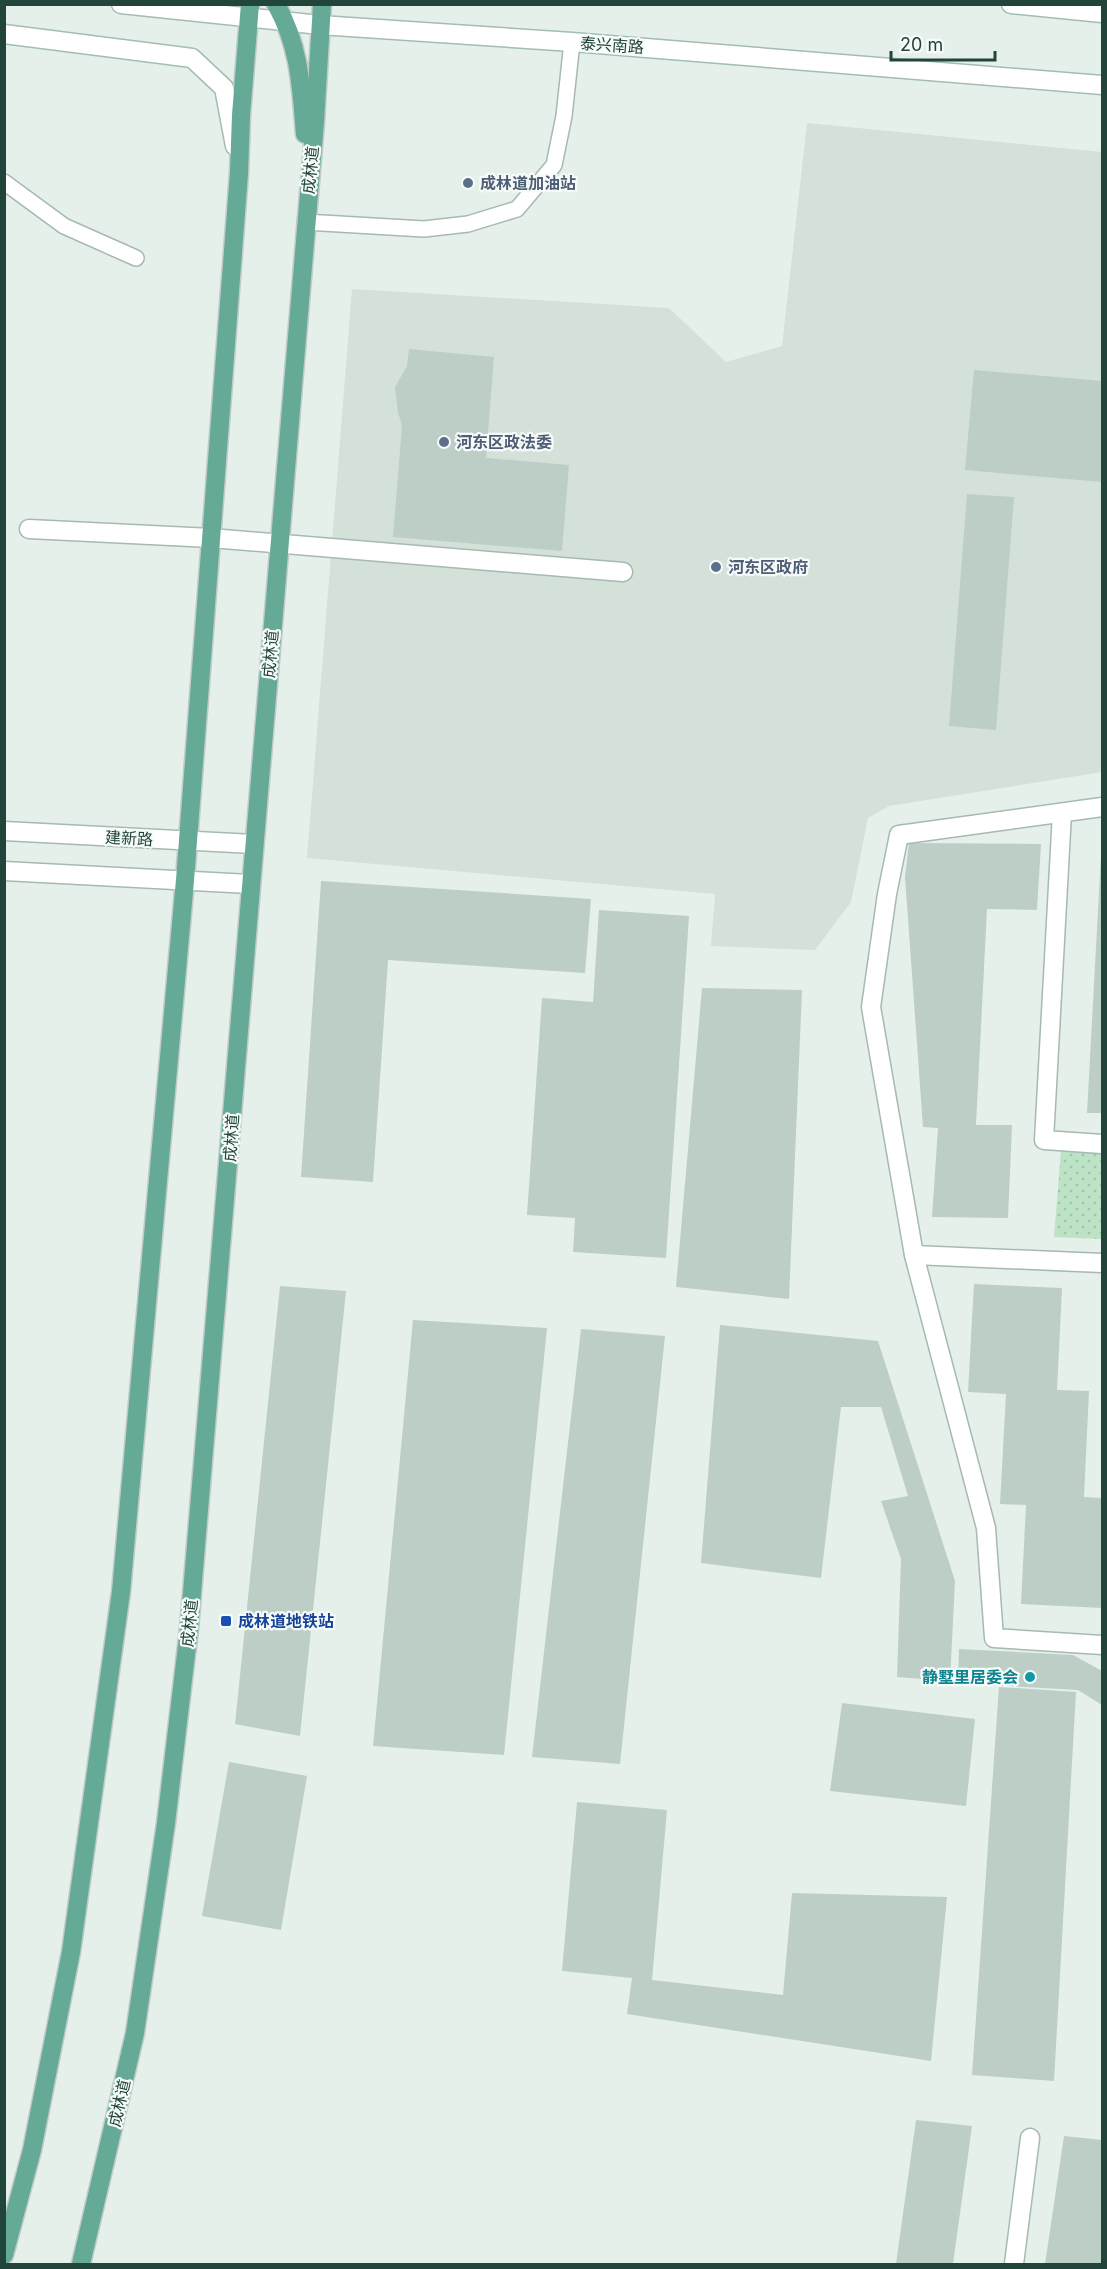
<svg xmlns="http://www.w3.org/2000/svg" width="1107" height="2269" viewBox="0 0 1107 2269" font-family="Inter,'Noto Sans SC',sans-serif">
<style>
.built{fill:#d3e1d9}
.grass{fill:url(#grass-dots)}
.building{fill:#bdcec6}
.lines{fill:none;stroke-linecap:round;stroke-linejoin:round}
.lane-casing{stroke:#a6b9b2;stroke-width:18}
.street-casing{stroke:#a6b9b2;stroke-width:21}
.secondary-casing{stroke:#a2bdb2;stroke-width:21}
.primary-casing{stroke:#c1cbc8;stroke-width:21}
.lane{stroke:#fff;stroke-width:15}
.street{stroke:#fff;stroke-width:18}
.secondary{stroke:#fff;stroke-width:18}
.primary{stroke:#64aa96;stroke-width:18}
.service-dot{fill:#5c6f8a;stroke:#f6fbf9;stroke-width:2}
.transit-dot{fill:#1a4fb4;stroke:#f6fbf9;stroke-width:2}
.culture-dot{fill:#0f9aa8;stroke:#f6fbf9;stroke-width:2}
.labels{text-anchor:middle;dominant-baseline:central;stroke-width:4.5;stroke-linejoin:round;paint-order:stroke}
.street-label{font-size:16px;fill:#21453a;stroke:#f6fbf9}
.service-label{font-size:16px;font-weight:bold;fill:#4e5e75;stroke:#f6fbf9;text-anchor:start}
.transit-label{font-size:16px;font-weight:bold;fill:#164399;stroke:#f6fbf9;text-anchor:start}
.culture-label{font-size:16px;font-weight:bold;fill:#0d838f;stroke:#f6fbf9;text-anchor:end}
</style>
<defs>
<pattern id="grass-dots" width="8" height="8" patternUnits="userSpaceOnUse" patternTransform="scale(1.5)"><rect width="8" height="8" fill="#bce3c5"/><path d="M2 2h.1M6 6h.1" fill="none" stroke="#a1c4aa" stroke-width="1.8" stroke-linecap="round"/></pattern>
</defs>
<rect width="100%" height="100%" fill="#e5f0ea"/>
<path class="built" d="M807 123 1102 152V772L889 806 868 818 851 902 815 950 711 946 715 894 307 858 352 289 669 308 726 362 782 346Z"/>
<path class="grass" d="M1061 1151 1102 1153V1239L1054 1237Z"/>
<g class="building">
<path d="M409 349 494 357 486 458 569 465 562 551 393 537 402 426 398 412 395 387 407 366Z"/>
<path d="M974 370 1102 381V482L965 470Z"/>
<path d="M967 494 1014 497 996 730 949 726Z"/>
<path d="M909 843 1041 844 1037 910 987 909 976 1125H1012L1008 1218 932 1217 938 1128 923 1127 905 877Z"/>
<path d="M1101 855H1102V1113H1087Z"/>
<path d="M321 881 591 899 585 973 388 960 373 1182 301 1177Z"/>
<path d="M599 910 689 916 666 1258 573 1252 575 1218 527 1215 542 998 593 1002Z"/>
<path d="M702 988 802 990 789 1299 676 1287Z"/>
<path d="M974 1284 1062 1288 1057 1390 1089 1391 1084 1497 1102 1498V1608L1021 1604 1026 1505 1000 1504 1006 1394 968 1392Z"/>
<path d="M280 1286 346 1291 300 1736 235 1724Z"/>
<path d="M413 1320 547 1328 504 1755 373 1746Z"/>
<path d="M720 1325 878 1341 955 1581 950 1681 897 1677 901 1559 881 1501 908 1496 881 1407H841L821 1578 701 1563Z"/>
<path d="M581 1329 665 1336 620 1764 532 1757Z"/>
<path d="M959 1649 1073 1655 1102 1671V1705L1078 1690 958 1683Z"/>
<path d="M999 1687 1076 1692 1054 2081 972 2075Z"/>
<path d="M842 1703 975 1719 966 1806 830 1791Z"/>
<path d="M229 1762 307 1776 281 1930 202 1916Z"/>
<path d="M577 1802 667 1810 652 1980 783 1995 792 1893 947 1897 931 2061 627 2014 632 1978 562 1971Z"/>
<path d="M916 2120 972 2126 953 2264H896Z"/>
<path d="M1064 2136 1102 2140V2264H1045Z"/>
</g>
<g class="lines">
<defs>
<g id="lane">
<path d="M4 182 64 226 136 258"/>
<path d="M305 222 424 229 468 224 517 209 554 165 564 116 572 42"/>
</g>
<g id="street">
<path d="M29 529 211 538 623 572"/>
<path d="M1102 807 899 835 887 894 871 1007 914 1255 986 1528 994 1638 1102 1645"/>
<path d="M1062 813 1044 1140 1102 1144"/>
<path d="M4 831 254 844"/>
<path d="M4 871 250 884"/>
<path d="M914 1255 1102 1263"/>
<path d="M1014 2264 1030 2138"/>
</g>
<g id="secondary">
<path d="M121 4 320 25 572 42 1102 85"/>
<path d="M1011 4 1102 13"/>
<path d="M4 34 192 58 224 88 235 146"/>
</g>
<g id="primary">
<path d="M276 4C300 47 301 86 305 134"/>
<path d="M4 2255 32 2150 71 1952 121 1592 185 880 239 173 241 115 250 4"/>
<path d="M81 2264 135 2033 166 1823 189 1629 315 122 322 4"/>
</g>
</defs>
<use href="#lane" class="lane-casing"/>
<use href="#street" class="street-casing"/>
<use href="#secondary" class="secondary-casing"/>
<use href="#primary" class="primary-casing"/>
<use href="#lane" class="lane"/>
<use href="#street" class="street"/>
<use href="#secondary" class="secondary"/>
<use href="#primary" class="primary"/>
</g>
<g class="service-dot">
<circle cx="468" cy="183" r="6"/>
<circle cx="444" cy="442" r="6"/>
<circle cx="716" cy="567" r="6"/>
</g>
<rect class="transit-dot" x="220" y="1615" width="12" height="12" rx="3"/>
<circle class="culture-dot" cx="1030" cy="1677" r="6"/>
<g class="labels">
<g class="street-label">
<text transform="translate(612 45) rotate(4)">泰兴南路</text>
<text transform="translate(310 170) rotate(-84)">成林道</text>
<text transform="translate(270 654) rotate(-85)">成林道</text>
<text transform="translate(129 838) rotate(3)">建新路</text>
<text transform="translate(231 1138) rotate(-86)">成林道</text>
<text transform="translate(189 1623) rotate(-84)">成林道</text>
<text transform="translate(119 2103) rotate(-77)">成林道</text>
</g>
<g class="service-label">
<text x="480" y="183">成林道加油站</text>
<text x="456" y="442">河东区政法委</text>
<text x="728" y="567">河东区政府</text>
</g>
<g class="transit-label">
<text x="238" y="1621">成林道地铁站</text>
</g>
<g class="culture-label">
<text x="1018" y="1677">静墅里居委会</text>
</g>
</g>
<rect width="1107" height="2269" fill="none" stroke="#21453a" stroke-width="12"/>
<path d="M891 51v9h104v-9" fill="none" stroke="#21453a" stroke-width="3"/>
<text x="900" y="51" font-size="18" fill="#21453a" stroke="#f6fbf9" stroke-width="4.5" paint-order="stroke">20 m</text>
</svg>
